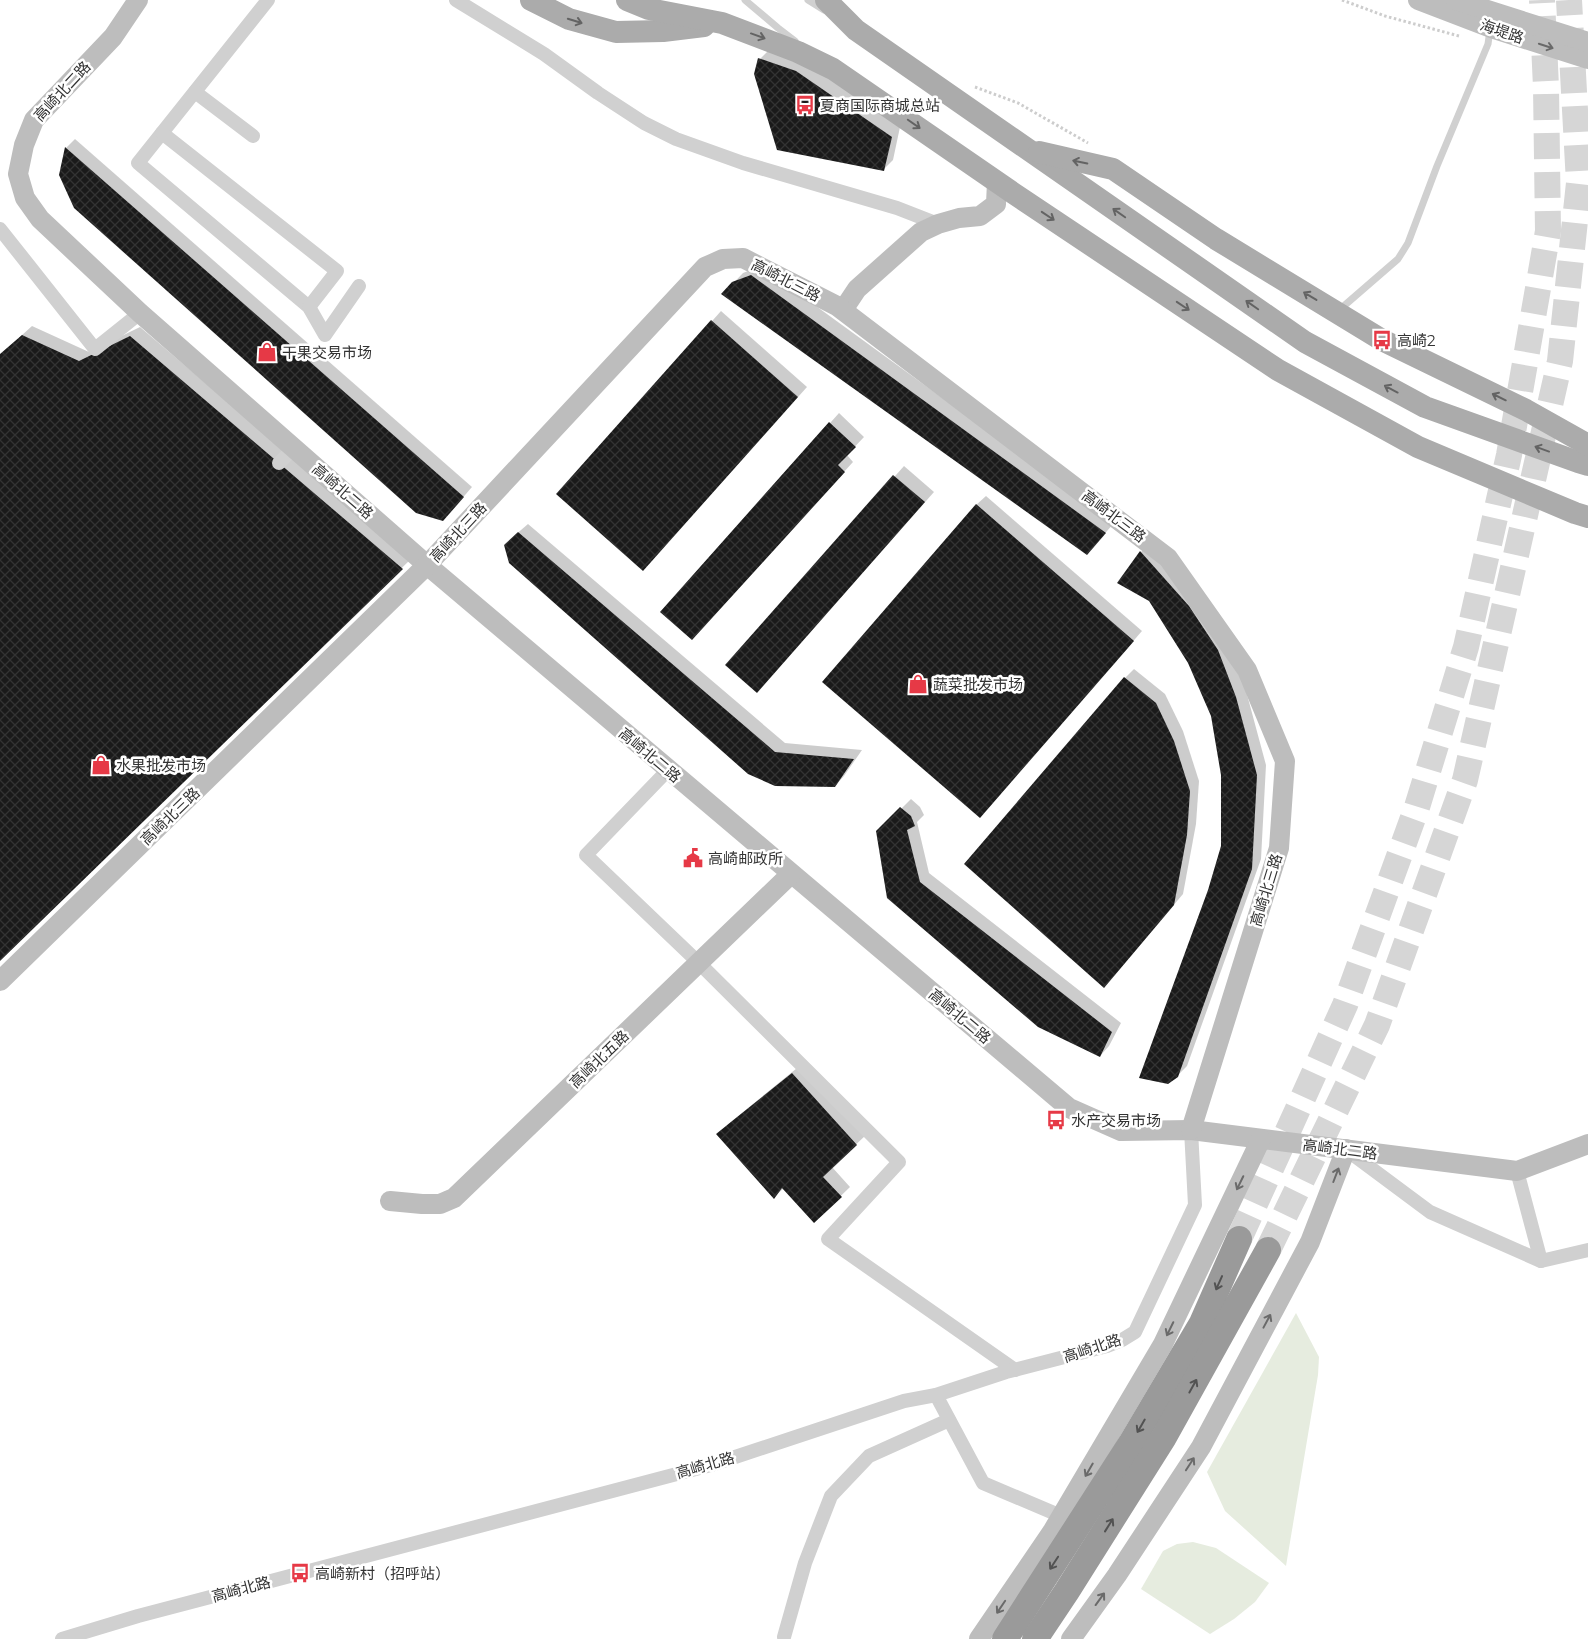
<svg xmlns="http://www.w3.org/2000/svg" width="1588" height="1639" viewBox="0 0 1588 1639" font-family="Montserrat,'Noto Sans SC',sans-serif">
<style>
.green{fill:#e6ecdf}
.shadow{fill:#0003}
.building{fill:url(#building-cross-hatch)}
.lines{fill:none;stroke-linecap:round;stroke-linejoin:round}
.highway-tunnel{stroke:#d6d6d6;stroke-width:26;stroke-dasharray:26 13;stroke-linecap:butt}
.path{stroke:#cdcdcd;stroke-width:3;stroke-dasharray:2.5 2.5;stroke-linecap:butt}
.lane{stroke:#d0d0d0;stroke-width:7}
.street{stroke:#d0d0d0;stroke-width:14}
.secondary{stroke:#bdbdbd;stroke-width:20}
.primary{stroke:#ababab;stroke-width:22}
.highway{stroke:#9a9a9a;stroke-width:26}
.oneway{stroke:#636363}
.oneway2{stroke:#6a6a6a}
.oneway3{stroke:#525252}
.labels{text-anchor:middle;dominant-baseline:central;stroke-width:5;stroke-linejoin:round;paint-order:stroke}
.street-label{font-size:15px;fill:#333;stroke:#fff}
.poi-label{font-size:15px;fill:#333;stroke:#fff;text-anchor:start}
</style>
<defs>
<pattern id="building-cross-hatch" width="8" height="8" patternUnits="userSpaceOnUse" patternTransform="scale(1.25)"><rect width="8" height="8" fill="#1a1a1a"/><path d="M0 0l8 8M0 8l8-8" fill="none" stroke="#333"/></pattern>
</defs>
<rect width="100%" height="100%" fill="#fff"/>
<g class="green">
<path d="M1296 1313 1319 1357 1318 1375 1286 1566 1225 1511 1207 1472Z"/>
<path d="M1193 1542 1216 1548 1269 1583 1255 1602 1234 1619 1210 1634 1141 1589 1163 1551 1177 1544Z"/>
</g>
<g class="shadow">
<path d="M769 50 806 62 900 127 893 160 884 169 760 59Z"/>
<path d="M75 139 472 487 452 510 66 148Z"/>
<path d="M761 266 1114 523 1087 554 723 294 743 273Z"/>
<path d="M721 311 807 387 652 560 558 494Z"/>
<path d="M32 326 89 352 140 327 411 559 0 959V355Z"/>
<path d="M839 413 864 437 847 455 853 462 701 629 662 612Z"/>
<path d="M904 466 934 492 766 682 727 665Z"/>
<path d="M986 496 1142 631 989 807 976 505Z"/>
<path d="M528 524 785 743 862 750 844 776 835 786 775 784 514 536Z"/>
<path d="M1150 543 1199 597 1245 687 1266 765 1261 859 1187 1066 1177 1076 1210 891 1223 847V775L1212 716 1189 662 1150 600 1119 583 1141 552Z"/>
<path d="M1134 669 1165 694 1183 731 1199 781 1196 824 1183 894 1113 977 1125 678Z"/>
<path d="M911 799 920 807 924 815 917 822 929 873 1121 1023 1109 1046 1100 1056 1038 1026 878 832Z"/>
<path d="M802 1064 866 1135 832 1167 850 1187 814 1222 784 1188 774 1197 727 1125Z"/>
</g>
<g class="building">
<path d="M758 58 796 71 892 137 884 171 777 150 754 74Z"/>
<path d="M65 147 464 497 443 521 416 513 74 208 59 175Z"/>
<path d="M751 275 1106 533 1087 555 721 294 732 282Z"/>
<path d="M711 320 798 397 643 571 556 494Z"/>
<path d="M22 335 79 361 130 336 403 569 0 961V354Z"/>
<path d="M829 422 856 447 838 465 845 472 692 640 660 612Z"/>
<path d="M893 475 925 502 757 693 725 665Z"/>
<path d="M976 504 1134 641 980 818 822 682Z"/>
<path d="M518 532 775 752 854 759 835 787 775 786 748 774 509 563 504 545Z"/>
<path d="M1140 551 1189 606 1218 650 1236 697 1257 775 1252 869 1178 1077 1168 1084 1139 1078 1208 890 1221 846V775L1211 716 1188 663 1149 601 1117 583Z"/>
<path d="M1124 677 1156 703 1174 741 1190 791 1187 835 1174 905 1104 988 964 864Z"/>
<path d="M900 807 911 816 915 826 907 830 920 882 1112 1032 1100 1057 1038 1027 887 898 876 831Z"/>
<path d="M792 1073 857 1145 823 1177 842 1197 814 1223 782 1188 774 1199 716 1134Z"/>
</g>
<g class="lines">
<g class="highway-tunnel">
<path d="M1239 1239 1345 1005 1417 807 1466 647 1509 455 1548 231 1546 87 1542 0"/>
<path d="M1268 1250 1377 1025 1465 780 1560 361 1579 183 1569 0"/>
</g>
<g class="path">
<path d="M1342 0 1385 16 1459 36"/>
<path d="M975 87 1018 103 1088 143"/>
</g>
<g class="lane">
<path d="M745 0 778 28 795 41"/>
<path d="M808 0 824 10"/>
<path d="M1338 311 1398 259 1408 243 1437 166 1488 44 1490 30"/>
</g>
<g class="street">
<path d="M268 0 138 163 309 307 325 335 359 286"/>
<path d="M456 0 544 54 598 93 644 123 676 139 743 163 897 208 938 224"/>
<path d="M195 92 253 136"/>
<path d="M162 133 337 271 309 307"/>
<path d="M0 229 95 349 140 313"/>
<path d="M279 463 294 448"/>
<path d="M668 770 586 855 699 963 899 1162 828 1239 1015 1370"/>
<path d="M1348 1151 1430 1212 1541 1261"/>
<path d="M1517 1171 1541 1261 1588 1250"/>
<path d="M936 1395 983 1483 1061 1516"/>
<path d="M784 1637 805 1563 831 1496 869 1456 949 1420"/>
<path d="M62 1639 138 1616 711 1465 904 1401 936 1395 1006 1372 1107 1346 1122 1340 1135 1332 1195 1205 1191 1130"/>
</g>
<g class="secondary">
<path d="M138 0 113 37 34 120 24 145 18 174 25 198 40 219 140 313 427 565 1069 1108 1121 1131 1191 1130 1517 1171 1588 1144"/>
<path d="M1418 0 1491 28 1588 59"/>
<path d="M1456 0 1588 42"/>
<path d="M843 310 857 289 921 232 938 224 959 218 980 216 996 204 997 182"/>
<path d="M0 981 427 565 705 267 723 259 743 258 837 306 1168 558 1247 670 1285 761 1279 848 1191 1130"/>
<path d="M390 1201 422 1204H440L454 1198 791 874"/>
<path d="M979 1639 1052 1532 1163 1344 1261 1139"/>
<path d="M1071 1639 1117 1575 1201 1447 1310 1242 1346 1149"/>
</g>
<g class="primary">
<path d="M531 0 569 19 616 32 663 31 704 26"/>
<path d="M627 0 649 9 722 23 798 52 833 69 1013 193 1278 370 1418 447 1575 513 1588 517"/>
<path d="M826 0 856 30 1305 342 1425 407 1578 462 1588 465"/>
<path d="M1039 152 1113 169 1216 239 1382 340 1526 410 1588 445"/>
</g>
<g class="highway">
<path d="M1005 1639 1131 1443 1202 1323 1239 1239"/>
<path d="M1035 1639 1067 1591 1164 1437 1268 1250"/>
</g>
</g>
<defs><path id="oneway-shaft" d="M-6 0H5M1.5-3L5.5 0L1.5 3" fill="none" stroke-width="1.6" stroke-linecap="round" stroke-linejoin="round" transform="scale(1.25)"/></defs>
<g class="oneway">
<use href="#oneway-shaft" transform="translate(575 21) rotate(17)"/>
<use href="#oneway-shaft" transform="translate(758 36) rotate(20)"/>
<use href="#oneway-shaft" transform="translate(914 124) rotate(35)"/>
<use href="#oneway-shaft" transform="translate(1080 162) rotate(-168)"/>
<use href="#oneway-shaft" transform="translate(1119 213) rotate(-145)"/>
<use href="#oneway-shaft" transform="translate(1048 216) rotate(34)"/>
<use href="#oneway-shaft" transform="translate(1310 296) rotate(-149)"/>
<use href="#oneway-shaft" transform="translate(1252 305) rotate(-145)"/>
<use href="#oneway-shaft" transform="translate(1183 306) rotate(34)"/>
<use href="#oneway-shaft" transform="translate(1391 389) rotate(-152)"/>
<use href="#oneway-shaft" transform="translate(1499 397) rotate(-154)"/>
<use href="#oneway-shaft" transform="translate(1542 449) rotate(-160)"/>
</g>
<g class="oneway2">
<use href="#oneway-shaft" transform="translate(1546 46) rotate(18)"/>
<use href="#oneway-shaft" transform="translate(1336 1175) rotate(-69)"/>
<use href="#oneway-shaft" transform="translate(1240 1183) rotate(116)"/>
<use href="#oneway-shaft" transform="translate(1267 1321) rotate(-62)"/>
<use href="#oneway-shaft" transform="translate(1170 1329) rotate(116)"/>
<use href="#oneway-shaft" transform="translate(1190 1464) rotate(-57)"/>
<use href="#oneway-shaft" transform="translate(1089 1470) rotate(120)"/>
<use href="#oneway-shaft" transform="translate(1100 1599) rotate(-54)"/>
<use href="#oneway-shaft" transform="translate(1001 1607) rotate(124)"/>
</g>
<g class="oneway3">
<use href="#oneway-shaft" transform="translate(1219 1283) rotate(114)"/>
<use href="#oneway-shaft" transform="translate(1193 1386) rotate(-61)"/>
<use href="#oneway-shaft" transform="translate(1141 1426) rotate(120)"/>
<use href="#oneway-shaft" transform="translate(1109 1525) rotate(-58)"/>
<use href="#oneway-shaft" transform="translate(1054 1563) rotate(123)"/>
</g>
<defs>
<symbol id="bus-bare" viewBox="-9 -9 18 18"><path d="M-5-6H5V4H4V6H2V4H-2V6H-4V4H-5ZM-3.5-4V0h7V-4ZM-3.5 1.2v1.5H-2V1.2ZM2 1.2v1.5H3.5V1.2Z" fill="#e63946" stroke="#fff" stroke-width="2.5" paint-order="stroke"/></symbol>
<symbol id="shop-bare" viewBox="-9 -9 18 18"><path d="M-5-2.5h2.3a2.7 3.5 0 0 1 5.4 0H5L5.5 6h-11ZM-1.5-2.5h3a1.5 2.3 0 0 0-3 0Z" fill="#e63946" stroke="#fff" stroke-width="2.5" paint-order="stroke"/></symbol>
<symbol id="civic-bare" viewBox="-9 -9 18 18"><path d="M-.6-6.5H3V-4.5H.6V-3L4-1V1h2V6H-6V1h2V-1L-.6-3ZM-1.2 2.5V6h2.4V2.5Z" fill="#e63946" stroke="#fff" stroke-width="2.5" paint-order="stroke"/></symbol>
</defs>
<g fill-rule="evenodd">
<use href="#bus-bare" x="791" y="91" width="28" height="28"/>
<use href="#bus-bare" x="1368" y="326" width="28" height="28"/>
<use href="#shop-bare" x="253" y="338" width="28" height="28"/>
<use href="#shop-bare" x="904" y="670" width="28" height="28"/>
<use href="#shop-bare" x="87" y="751" width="28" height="28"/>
<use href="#civic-bare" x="679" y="844" width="28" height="28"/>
<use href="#bus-bare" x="1042" y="1106" width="28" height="28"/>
<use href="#bus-bare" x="286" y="1559" width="28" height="28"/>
</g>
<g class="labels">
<g class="street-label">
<text transform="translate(1502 31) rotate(19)">海堤路</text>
<text transform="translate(62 91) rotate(-47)">高崎北二路</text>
<text transform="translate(786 280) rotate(27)">高崎北三路</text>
<text transform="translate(343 491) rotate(41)">高崎北二路</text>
<text transform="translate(1114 516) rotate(37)">高崎北三路</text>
<text transform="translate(458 532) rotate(-47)">高崎北三路</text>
<text transform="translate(650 755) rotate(40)">高崎北二路</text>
<text transform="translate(170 816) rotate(-44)">高崎北三路</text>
<text transform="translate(1266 890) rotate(-73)">高崎北三路</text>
<text transform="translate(960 1016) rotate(40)">高崎北二路</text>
<text transform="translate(599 1059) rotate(-44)">高崎北五路</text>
<text transform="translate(1340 1149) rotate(7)">高崎北二路</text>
<text transform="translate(1092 1348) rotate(-18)">高崎北路</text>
<text transform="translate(705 1465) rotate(-16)">高崎北路</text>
<text transform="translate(241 1589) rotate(-15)">高崎北路</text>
</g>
<g class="poi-label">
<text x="820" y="105">夏商国际商城总站</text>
<text x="1397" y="340">高崎2</text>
<text x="282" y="352">干果交易市场</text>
<text x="933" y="684">蔬菜批发市场</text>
<text x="116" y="765">水果批发市场</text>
<text x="708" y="858">高崎邮政所</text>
<text x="1071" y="1120">水产交易市场</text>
<text x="315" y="1573">高崎新村（招呼站）</text>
</g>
</g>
</svg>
